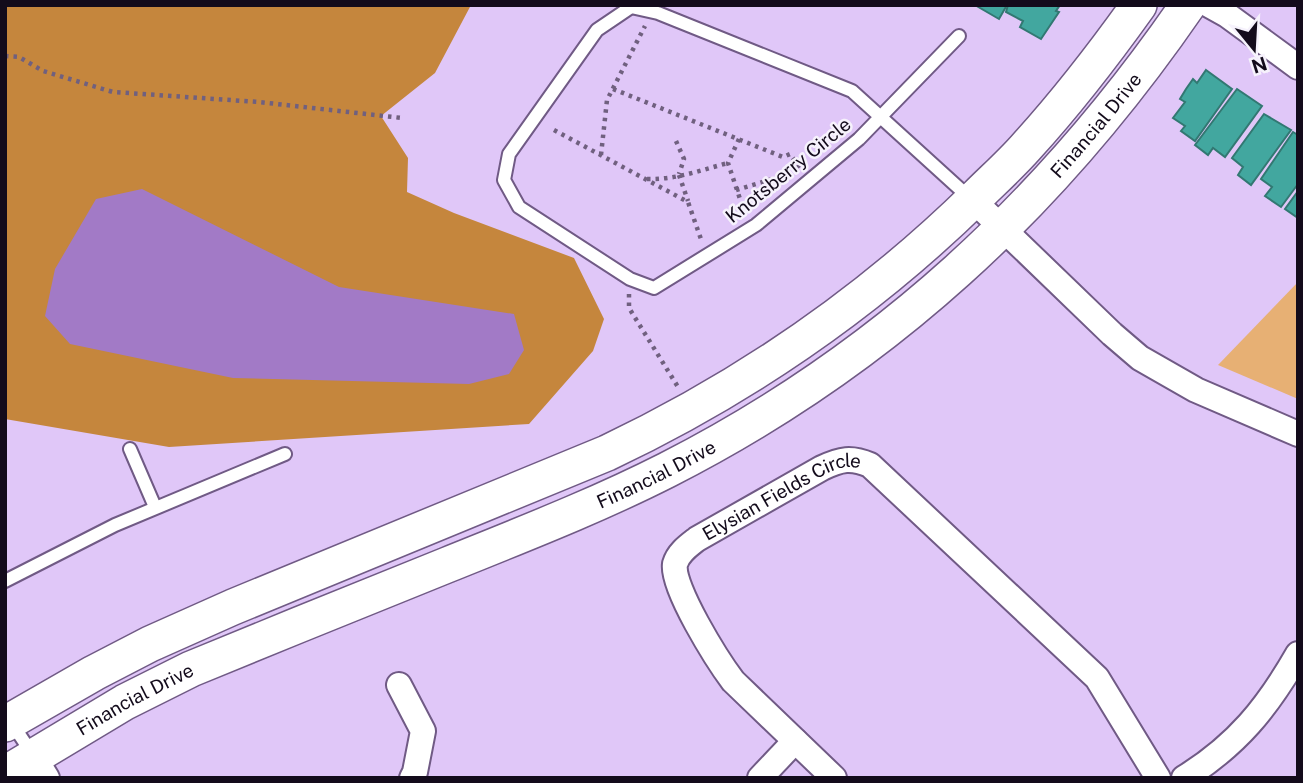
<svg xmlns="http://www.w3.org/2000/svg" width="1303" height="783" viewBox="0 0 1303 783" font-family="'Public Sans',sans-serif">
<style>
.green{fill:#e7b074}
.forest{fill:#c5863d}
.water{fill:#a27ac6}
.building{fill:#42a79f;stroke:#327872;stroke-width:2}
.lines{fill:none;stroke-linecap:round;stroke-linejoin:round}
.lane-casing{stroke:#705a85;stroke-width:16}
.street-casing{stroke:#705a85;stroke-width:28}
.secondary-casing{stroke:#705a85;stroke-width:38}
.path{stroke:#70607f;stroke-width:4.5;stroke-dasharray:3.5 5;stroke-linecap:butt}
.lane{stroke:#fff;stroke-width:12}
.street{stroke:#fff;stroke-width:24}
.secondary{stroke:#fff;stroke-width:35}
.labels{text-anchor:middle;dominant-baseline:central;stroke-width:5;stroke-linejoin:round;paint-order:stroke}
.street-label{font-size:19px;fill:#130b1b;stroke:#f6f2fc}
</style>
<rect width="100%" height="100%" fill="#e0c7f8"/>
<path class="green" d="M1298 282V399L1218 365Z"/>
<path class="forest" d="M5 5H471L435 73 381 116 408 158 407 192 454 213 574 258 604 319 593 351 529 424 169 447 5 419Z"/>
<path class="water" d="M142 189 339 287 514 314 524 350 509 374 469 384 233 378 70 344 45 316 55 269 96 199Z"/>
<g class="building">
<path d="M975 5H1007L999 19Z"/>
<path d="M1008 5H1060L1056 11 1059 12 1041 39 1020 27 1023 21 1006 12Z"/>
<path d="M1206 70 1232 89 1195 141 1181 131 1185 126 1173 118 1185 102 1180 99 1186 89 1193 79 1197 83Z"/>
<path d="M1237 89 1262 106 1225 157 1213 148 1208 155 1195 145Z"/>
<path d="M1264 114 1291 130 1251 185 1238 175 1243 167 1232 158Z"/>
<path d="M1293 132 1298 135V184L1281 207 1265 196 1272 187 1261 179Z"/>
<path d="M1298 191V218L1285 209Z"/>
</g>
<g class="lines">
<defs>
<g id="lane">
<path d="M959 36 859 139 756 225 654 288 630 279 519 207 504 180 509 154 597 30 631 7 658 13 852 91 972 200"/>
<path d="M130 449 155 507"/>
<path d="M5 581 115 525 285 454"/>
<path d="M11 722 33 755"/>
</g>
<g id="street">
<path d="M1209 5 1227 15 1298 67"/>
<path d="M973 200 1112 334 1140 358 1196 390 1298 434"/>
<path d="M399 685 423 731 415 772 412 778"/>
<path d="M33 755 47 778"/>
<path d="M760 778 795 741"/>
<path id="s1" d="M834 778 733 681C718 661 671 587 675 564 678 553 688 546 697 539L822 468C841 459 851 457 870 465L1097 678 1158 778"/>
<path d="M1184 778C1237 745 1267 708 1298 654"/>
</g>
<g id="secondary">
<path d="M5 724 94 673 150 644 233 607 607 453C744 388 869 302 977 196 993 180 1011 164 1026 147 1067 102 1104 54 1139 5"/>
<path id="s2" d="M5 774 125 702 191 669C276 634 362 599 447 565 521 535 596 506 667 470 883 360 1051 204 1188 5"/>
</g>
</defs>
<use href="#lane" class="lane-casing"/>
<use href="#street" class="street-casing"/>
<use href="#secondary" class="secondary-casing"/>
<g class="path">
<path d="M5 56 19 57 43 71 113 92 259 102 402 118"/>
<path d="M613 89 783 157 790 154 800 168"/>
<path d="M554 130 688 202 702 242"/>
<path d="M739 139 728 163 745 214"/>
<path d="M676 141 684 159 679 174"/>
<path d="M601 155 607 100 645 26"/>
<path d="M679 175 688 201"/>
<path d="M647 179C675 180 701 170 728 163"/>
<path d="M736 190 789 174"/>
<path d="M629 294V308L678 387"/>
</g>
<use href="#lane" class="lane"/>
<use href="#street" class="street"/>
<use href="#secondary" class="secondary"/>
</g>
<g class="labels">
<g class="street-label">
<text stroke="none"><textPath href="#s2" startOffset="1284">Financial Drive</textPath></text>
<text transform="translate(788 170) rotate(-39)">Knotsberry Circle</text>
<text stroke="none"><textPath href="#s2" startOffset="718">Financial Drive</textPath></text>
<text stroke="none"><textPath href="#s1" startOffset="402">Elysian Fields Circle</textPath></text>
<text stroke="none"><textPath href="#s2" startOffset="150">Financial Drive</textPath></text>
</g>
</g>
<rect width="1303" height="783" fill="none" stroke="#130b1b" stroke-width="14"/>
<g transform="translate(1254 49) rotate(162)" stroke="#f6f2fc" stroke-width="5" paint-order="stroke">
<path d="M0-5L12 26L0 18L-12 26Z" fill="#130b1b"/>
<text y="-10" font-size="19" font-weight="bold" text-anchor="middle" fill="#130b1b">N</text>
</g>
</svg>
